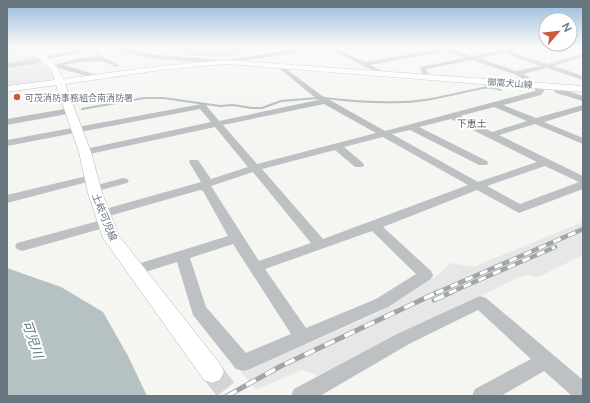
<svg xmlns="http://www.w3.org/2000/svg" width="590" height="403" viewBox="0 0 590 403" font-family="Lato,'Noto Sans JP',sans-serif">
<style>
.built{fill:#e6e7e6}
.green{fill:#d5dad2}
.water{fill:#b6c1c4}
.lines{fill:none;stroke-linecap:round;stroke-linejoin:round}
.stream-far1{stroke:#b6c1c4;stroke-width:1.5}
.stream{stroke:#b6c1c4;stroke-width:2}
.major-tunnel{stroke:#d2d5d6;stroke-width:22;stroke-dasharray:22 11;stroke-linecap:butt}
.major-casing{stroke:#b1b5b8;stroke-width:1}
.minor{fill:#bdc1c4;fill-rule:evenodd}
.major{fill:#fff;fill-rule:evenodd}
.rail-far1-casing{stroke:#9fa5a9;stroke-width:4.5}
.rail-casing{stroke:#9fa5a9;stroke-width:5}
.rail-far1{stroke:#fff;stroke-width:3;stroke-dasharray:8;stroke-linecap:butt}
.rail{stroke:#fff;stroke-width:3.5;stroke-dasharray:11;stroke-linecap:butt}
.poi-dot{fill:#cf5938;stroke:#fff;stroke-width:1.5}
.labels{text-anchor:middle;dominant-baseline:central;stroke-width:4;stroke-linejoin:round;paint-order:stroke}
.far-street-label{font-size:9px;fill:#687680;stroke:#fff}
.far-poi-label{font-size:9px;fill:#687680;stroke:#fff;text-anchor:start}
.far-quarter-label{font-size:10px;fill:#555f66;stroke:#fff}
.street-label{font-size:10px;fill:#687680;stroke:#fff}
.near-water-label{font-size:13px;font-style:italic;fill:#63777d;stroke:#fff}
</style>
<rect width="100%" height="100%" fill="#f5f5f2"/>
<g class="built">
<path d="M38 54 50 63 59 82 7 89V58Z"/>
<path d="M583 222V255L538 277 529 275 519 277 319 376 302 370 256 390 241 372 376 314 438 275 451 263 473 267Z"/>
</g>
<path class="green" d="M164 47H206L225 51H241C227 61 179 56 164 47Z"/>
<path class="water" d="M7 268 61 287 103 312 128 356 147 396H7Z"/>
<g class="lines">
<path class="stream-far1" d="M482 88H494"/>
<g class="stream">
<path d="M489 87 501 90"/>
<path d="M323 98C349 101 376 103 402 102 431 101 459 93 487 87"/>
<path d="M82 109 144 98H163L220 106 233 105 252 108H262L281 101 318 98"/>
</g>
<path class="major-tunnel" d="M212 372 231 396"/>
<defs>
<path id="major" d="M26 47C42 47 58 65 63 79L161 66 226 60 583 86V92L226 64 161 70 65 84 91 152 102 193 119 236 220 364 224 372 220 380 212 383 204 380 103 238 88 193 79 152 56 85 7 92V86L55 80 51 69Z"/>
</defs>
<use href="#major" class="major-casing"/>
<g class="minor">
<path d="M24 47 34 48 7 53V49Z"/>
<path d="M91 47H118L157 55 226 60 310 47H325L226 64 157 59 104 48 47 59V61L45 62 7 68V64Z"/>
<path d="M223 47H267L237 51Z"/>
<path d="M325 47H333L365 62 440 49 437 47 450 48 472 56 512 48 515 50 511 52 548 64 583 53V57L554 66 583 76V80L547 68 523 74 530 78 536 85 532 87 525 80 514 74 472 60 426 69 429 77 424 78 420 67 465 58 446 51 370 65 386 73V75L384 76ZM504 53 540 66 516 71 479 58Z"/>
<path d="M97 54 119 65 116 67 102 61 79 62 64 65 100 76V78L98 79 50 66 79 58 95 57 94 56Z"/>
<path d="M281 65 321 95 385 131 535 91 537 84H543L544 91 541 95 503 105 536 118 583 105V110L544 122 583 138V144L535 124 499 135 583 176V189L519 213 477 190 383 227 431 271 433 275 431 279 388 307 250 369 243 371 236 369 193 315 177 262 136 275 131 274 129 270 131 266 228 236 203 191 200 190 102 218 96 214 98 211 201 182 189 162 190 160H198L211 179 248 167 215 127 85 155 80 152 85 149 211 122 200 109 7 146V140L202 104H205L219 121 318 100 279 68 278 67ZM324 104 376 133 257 164 223 125ZM494 107 527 121 492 132 460 116ZM451 119 537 162 478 182 392 134 410 130 479 165H487L488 163 487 161 419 127ZM383 137 468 185 323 239 262 169 335 150 355 167H363L364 165 363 163 344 147ZM545 166 579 182 520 204 487 186ZM253 172 311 243 259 261 211 186ZM372 231 416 274 376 299 306 328 265 269ZM233 244 291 334 246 353 206 307 190 258Z"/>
<path d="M552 85H558L562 89 583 96V101L556 93 551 87Z"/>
<path d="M70 108 73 109V113L7 125V119Z"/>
<path d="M91 175 97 178 95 180 7 203V195Z"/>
<path d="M123 178 127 179 129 181 127 183 94 192 88 189 90 187Z"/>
<path d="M106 219 111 220 112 223 111 226 22 251 17 249 15 246 17 243Z"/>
<path d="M480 296 486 298 583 380V396H572L544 371 501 396H472L475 389 531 359 478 310 409 344 320 396H291L294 389 397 334Z"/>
</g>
<use href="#major" class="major"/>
<defs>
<g id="rail-far1">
<path d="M436 293 583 229"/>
<path d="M449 293 555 247"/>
</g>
<g id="rail">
<path d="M434 300 452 292"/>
<path d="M227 396 281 366 438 292"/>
</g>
</defs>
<use href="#rail-far1" class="rail-far1-casing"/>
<use href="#rail" class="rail-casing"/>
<use href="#rail-far1" class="rail-far1"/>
<use href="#rail" class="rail"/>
</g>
<linearGradient id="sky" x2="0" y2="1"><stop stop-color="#94b9da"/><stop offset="0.45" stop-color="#fafaf9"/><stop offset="1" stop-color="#fafaf9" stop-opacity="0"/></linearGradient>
<rect width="590" height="104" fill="url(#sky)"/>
<circle class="poi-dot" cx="17" cy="97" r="4"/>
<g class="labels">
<g class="far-street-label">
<text transform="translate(510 83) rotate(4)">御嵩犬山線</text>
</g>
<g class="far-poi-label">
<text x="25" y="97">可茂消防事務組合南消防署</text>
</g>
<g class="far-quarter-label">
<text x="472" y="123">下恵土</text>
</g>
<g class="street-label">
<text transform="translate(105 217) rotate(68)">土岐可児線</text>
</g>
<g class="near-water-label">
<text transform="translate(33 339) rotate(71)">可児川</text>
</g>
</g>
<rect width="590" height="403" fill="none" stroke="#687680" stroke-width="16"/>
<g transform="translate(558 32) rotate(62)"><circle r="19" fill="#ffffff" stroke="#c3c8cc"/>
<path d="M0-3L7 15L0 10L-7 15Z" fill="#cf5938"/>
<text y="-6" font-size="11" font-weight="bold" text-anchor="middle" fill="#687680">N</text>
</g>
</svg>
